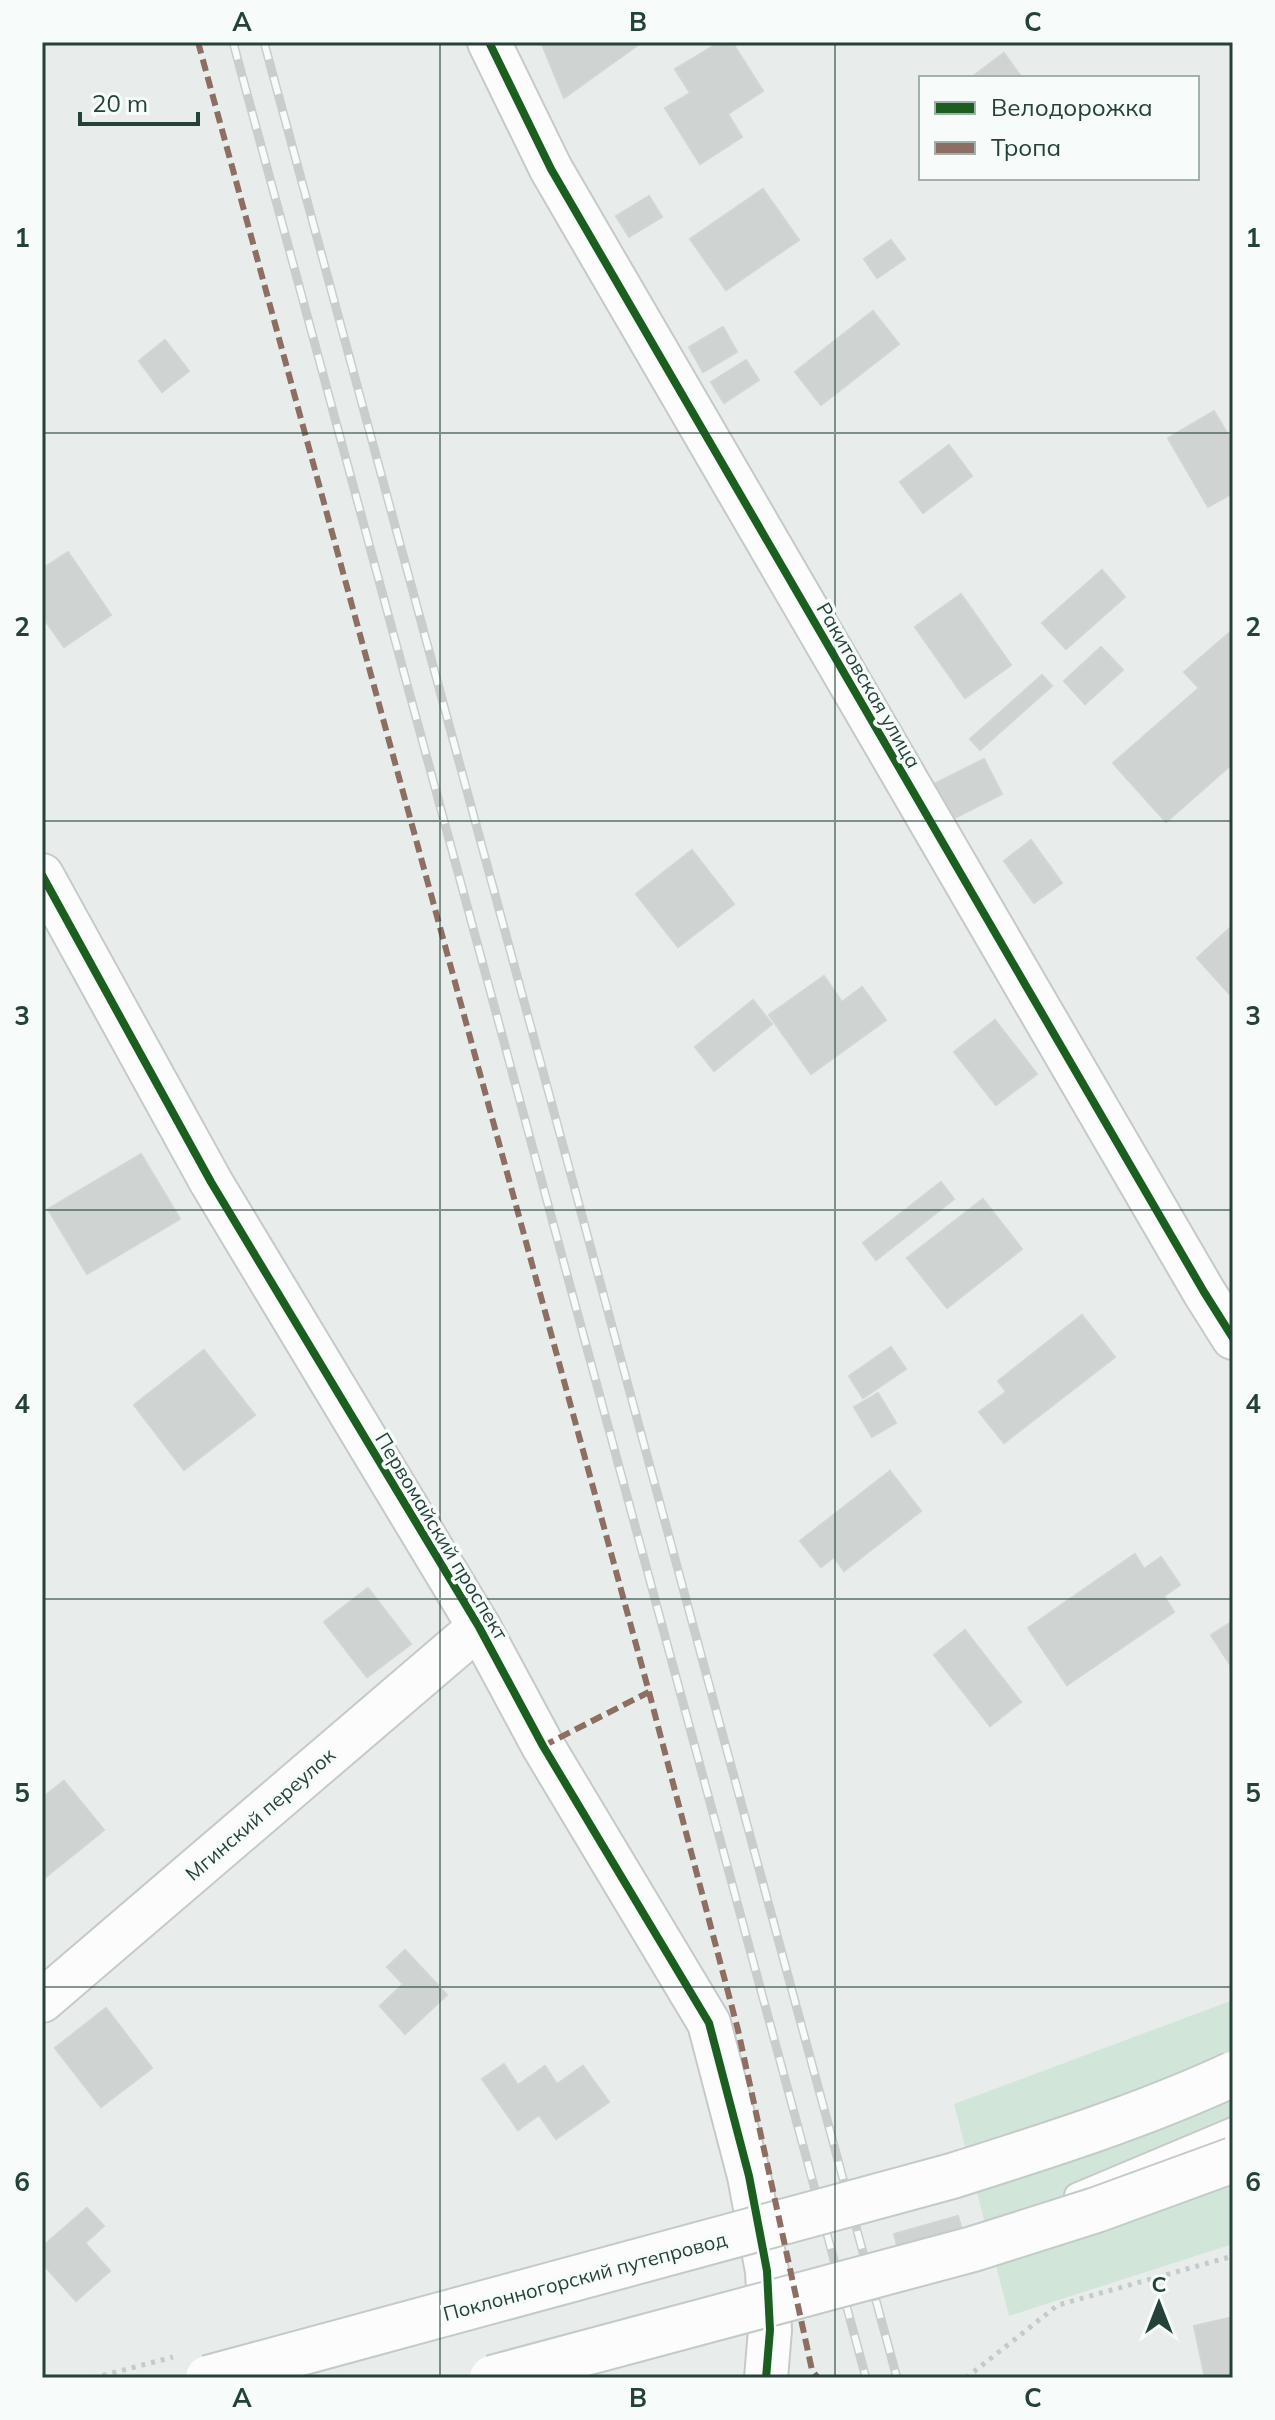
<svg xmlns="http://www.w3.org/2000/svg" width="1275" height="2420" viewBox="0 0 1275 2420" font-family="Mulish,sans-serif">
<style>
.green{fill:#d1e6d8}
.building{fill:#cfd4d2;stroke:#d1d6d4;stroke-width:2}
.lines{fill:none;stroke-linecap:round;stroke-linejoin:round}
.lane-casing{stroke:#c5cac8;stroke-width:26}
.street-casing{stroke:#c5cac8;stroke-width:46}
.path{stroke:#c3ccca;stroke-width:5;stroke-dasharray:4 6;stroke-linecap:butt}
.lane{stroke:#fcfcfc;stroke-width:22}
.street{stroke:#fcfcfc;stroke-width:42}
.rail-casing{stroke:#c9cdcc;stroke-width:9}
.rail{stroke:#f7fbf9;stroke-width:6;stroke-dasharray:18;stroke-linecap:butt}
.secondary-bridge-casing{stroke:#c3cbc8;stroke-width:48;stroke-linecap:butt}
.path-bridge{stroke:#c3ccca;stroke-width:5;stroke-dasharray:4 6;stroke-linecap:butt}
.secondary-bridge{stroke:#fcfcfc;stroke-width:44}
.quiet{stroke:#8d6e63;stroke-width:6;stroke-dasharray:12 6;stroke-linecap:butt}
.cycleway-casing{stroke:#f7fbf9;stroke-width:13}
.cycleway{stroke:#1b5e20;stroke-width:8}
.grid{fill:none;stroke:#24423a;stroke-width:2;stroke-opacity:0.55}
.labels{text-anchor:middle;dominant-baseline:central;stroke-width:7;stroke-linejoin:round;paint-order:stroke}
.street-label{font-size:20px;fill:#24423a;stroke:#f7fbf9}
.neatline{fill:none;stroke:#24423a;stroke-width:3}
.grid-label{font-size:26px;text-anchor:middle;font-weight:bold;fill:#24423a}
</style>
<rect width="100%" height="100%" fill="#e8edeb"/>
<path class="green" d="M1233 2000V2244L1009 2316 954 2104Z"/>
<g class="building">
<path d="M541 42H642L564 98Z"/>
<path d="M720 42H732L763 91 728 114 742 137 700 164 665 108 690 93 675 69Z"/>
<path d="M1004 53 1022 78H975L973 76Z"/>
<path d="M763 189 799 240 726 290 690 239Z"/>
<path d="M649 196 662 217 629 237 616 216Z"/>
<path d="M891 240 905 259 877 278 864 259Z"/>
<path d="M873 311 899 344 821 405 795 372Z"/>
<path d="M723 327 737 352 703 372 689 347Z"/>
<path d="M165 340 189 371 162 392 139 361Z"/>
<path d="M746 360 759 380 724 403 711 382Z"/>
<path d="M1214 411 1233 443V493L1208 507 1168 438Z"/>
<path d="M949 445 972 476 923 513 900 482Z"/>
<path d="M68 552 111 615 64 647 42 616V569Z"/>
<path d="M1102 570 1125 597 1066 649 1042 623Z"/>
<path d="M961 594 1011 665 965 698 915 627Z"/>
<path d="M1229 633 1233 638V763L1166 822 1113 763 1199 688 1184 672Z"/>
<path d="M1101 647 1123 670 1085 704 1064 681Z"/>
<path d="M1042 675 1052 686 980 750 970 739Z"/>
<path d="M984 759 1002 794 951 820 934 784Z"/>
<path d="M1031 840 1062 883 1034 903 1004 861Z"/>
<path d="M692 850 734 904 678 947 636 894Z"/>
<path d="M1233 925V998L1197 958Z"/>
<path d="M824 976 842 1002 862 987 886 1020 811 1074 769 1015Z"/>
<path d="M753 1000 772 1024 714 1071 695 1047Z"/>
<path d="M995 1020 1037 1074 996 1105 954 1052Z"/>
<path d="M141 1154 180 1219 87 1274 48 1209Z"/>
<path d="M941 1182 954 1199 876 1260 863 1243Z"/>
<path d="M983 1199 1022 1249 947 1308 907 1258Z"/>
<path d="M1082 1315 1115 1357 1004 1443 979 1412 1006 1392 998 1381Z"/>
<path d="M891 1347 906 1369 863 1398 849 1376Z"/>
<path d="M204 1350 255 1415 184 1470 134 1405Z"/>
<path d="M878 1393 896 1423 872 1437 854 1407Z"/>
<path d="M890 1471 921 1511 844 1571 834 1557 821 1567 800 1541Z"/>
<path d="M1135 1554 1144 1569 1161 1557 1180 1585 1164 1596 1174 1612 1067 1685 1028 1628Z"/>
<path d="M368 1588 411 1644 367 1677 324 1622Z"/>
<path d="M1233 1621V1669L1211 1635Z"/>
<path d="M965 1630 1021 1702 990 1726 934 1655Z"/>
<path d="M64 1781 104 1830 42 1880V1798Z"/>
<path d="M405 1950 447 1995 405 2034 380 2006 403 1984 387 1967Z"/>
<path d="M106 2008 152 2068 101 2107 55 2048Z"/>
<path d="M504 2064 518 2085 545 2066 557 2084 583 2066 609 2102 556 2139 539 2115 518 2130 482 2079Z"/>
<path d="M87 2208 104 2226 85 2243 110 2271 76 2301 42 2263V2247Z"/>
<path d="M958 2216 973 2269 908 2287 894 2234Z"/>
<path d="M1233 2317V2378H1205L1194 2326Z"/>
</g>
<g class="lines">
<defs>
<path id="lane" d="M1076 2195 1233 2129"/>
<g id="street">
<path d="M489 42 551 169 1204 1292 1233 1338"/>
<path d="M42 875 211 1182 479 1627 543 1746 709 2023 749 2176 767 2271 770 2330 766 2378"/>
<path d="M42 2001 479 1627"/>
</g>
</defs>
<use href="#lane" class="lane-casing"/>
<use href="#street" class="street-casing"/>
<path class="path" d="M966 2378 1058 2305 1233 2256"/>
<use href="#lane" class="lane"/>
<use href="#street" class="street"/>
<defs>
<g id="rail">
<path d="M233 42 866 2378"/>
<path d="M264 42 897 2378"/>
</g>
</defs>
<use href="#rail" class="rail-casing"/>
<use href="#rail" class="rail"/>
<defs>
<g id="secondary-bridge">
<path d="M208 2378 952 2176C1047 2146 1142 2116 1233 2074"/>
<path d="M492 2378 973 2249 1096 2210 1233 2160"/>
</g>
</defs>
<use href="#secondary-bridge" class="secondary-bridge-casing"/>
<path class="path-bridge" d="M93 2378 173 2357"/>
<use href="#secondary-bridge" class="secondary-bridge"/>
<g class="quiet">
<path d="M198 42 649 1692 738 2030 812 2370 818 2378"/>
<path d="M543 1746 649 1692"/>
</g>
<defs>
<g id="cycleway">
<path d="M489 42 551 169 1204 1292 1233 1338"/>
<path d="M42 875 211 1182 479 1627 543 1746 709 2023 749 2176 767 2271 770 2330 766 2378"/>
</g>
</defs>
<use href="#cycleway" class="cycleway-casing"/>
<use href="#cycleway" class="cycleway"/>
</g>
<path class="grid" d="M440 42V2378M835 42V2378M42 433H1233M42 821H1233M42 1210H1233M42 1599H1233M42 1987H1233"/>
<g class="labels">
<g class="street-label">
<text transform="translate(869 685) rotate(60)">Ракитовская улица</text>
<text transform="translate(442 1536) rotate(59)">Первомайский проспект</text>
<text transform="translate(260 1814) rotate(-41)">Мгинский переулок</text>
<text transform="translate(585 2276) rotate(-15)">Поклонногорский путепровод</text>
</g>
</g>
<rect width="1275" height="2420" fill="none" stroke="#f7fbf9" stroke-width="88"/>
<rect x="919" y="76" width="280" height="104" fill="#f7fbf9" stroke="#a3b1ad" stroke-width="2"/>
<rect x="935" y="102" width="40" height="12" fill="#1b5e20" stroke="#a3b1ad" stroke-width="2"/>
<text x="991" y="116" font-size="24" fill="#24423a">Велодорожка</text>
<rect x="935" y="142" width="40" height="12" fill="#8d6e63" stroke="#a3b1ad" stroke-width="2"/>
<text x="991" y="156" font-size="24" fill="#24423a">Тропа</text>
<g transform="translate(1159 2304)" stroke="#f7fbf9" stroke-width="6" paint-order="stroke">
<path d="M0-6L14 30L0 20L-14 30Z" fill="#24423a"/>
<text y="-12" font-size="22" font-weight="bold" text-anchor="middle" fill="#24423a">С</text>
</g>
<path d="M80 112v12h118v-12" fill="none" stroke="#24423a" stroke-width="4"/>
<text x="92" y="112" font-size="24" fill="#24423a" stroke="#f7fbf9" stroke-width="6" paint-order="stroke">20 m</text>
<rect x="44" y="44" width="1187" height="2332" class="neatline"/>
<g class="grid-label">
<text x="242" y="31">A</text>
<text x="638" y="31">B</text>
<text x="1033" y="31">C</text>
<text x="22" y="247">1</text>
<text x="1253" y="247">1</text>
<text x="22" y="636">2</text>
<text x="1253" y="636">2</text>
<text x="22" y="1025">3</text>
<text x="1253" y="1025">3</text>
<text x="22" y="1413">4</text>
<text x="1253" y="1413">4</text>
<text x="22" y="1802">5</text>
<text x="1253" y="1802">5</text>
<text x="22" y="2191">6</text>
<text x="1253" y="2191">6</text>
<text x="242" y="2407">A</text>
<text x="638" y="2407">B</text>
<text x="1033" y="2407">C</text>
</g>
</svg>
